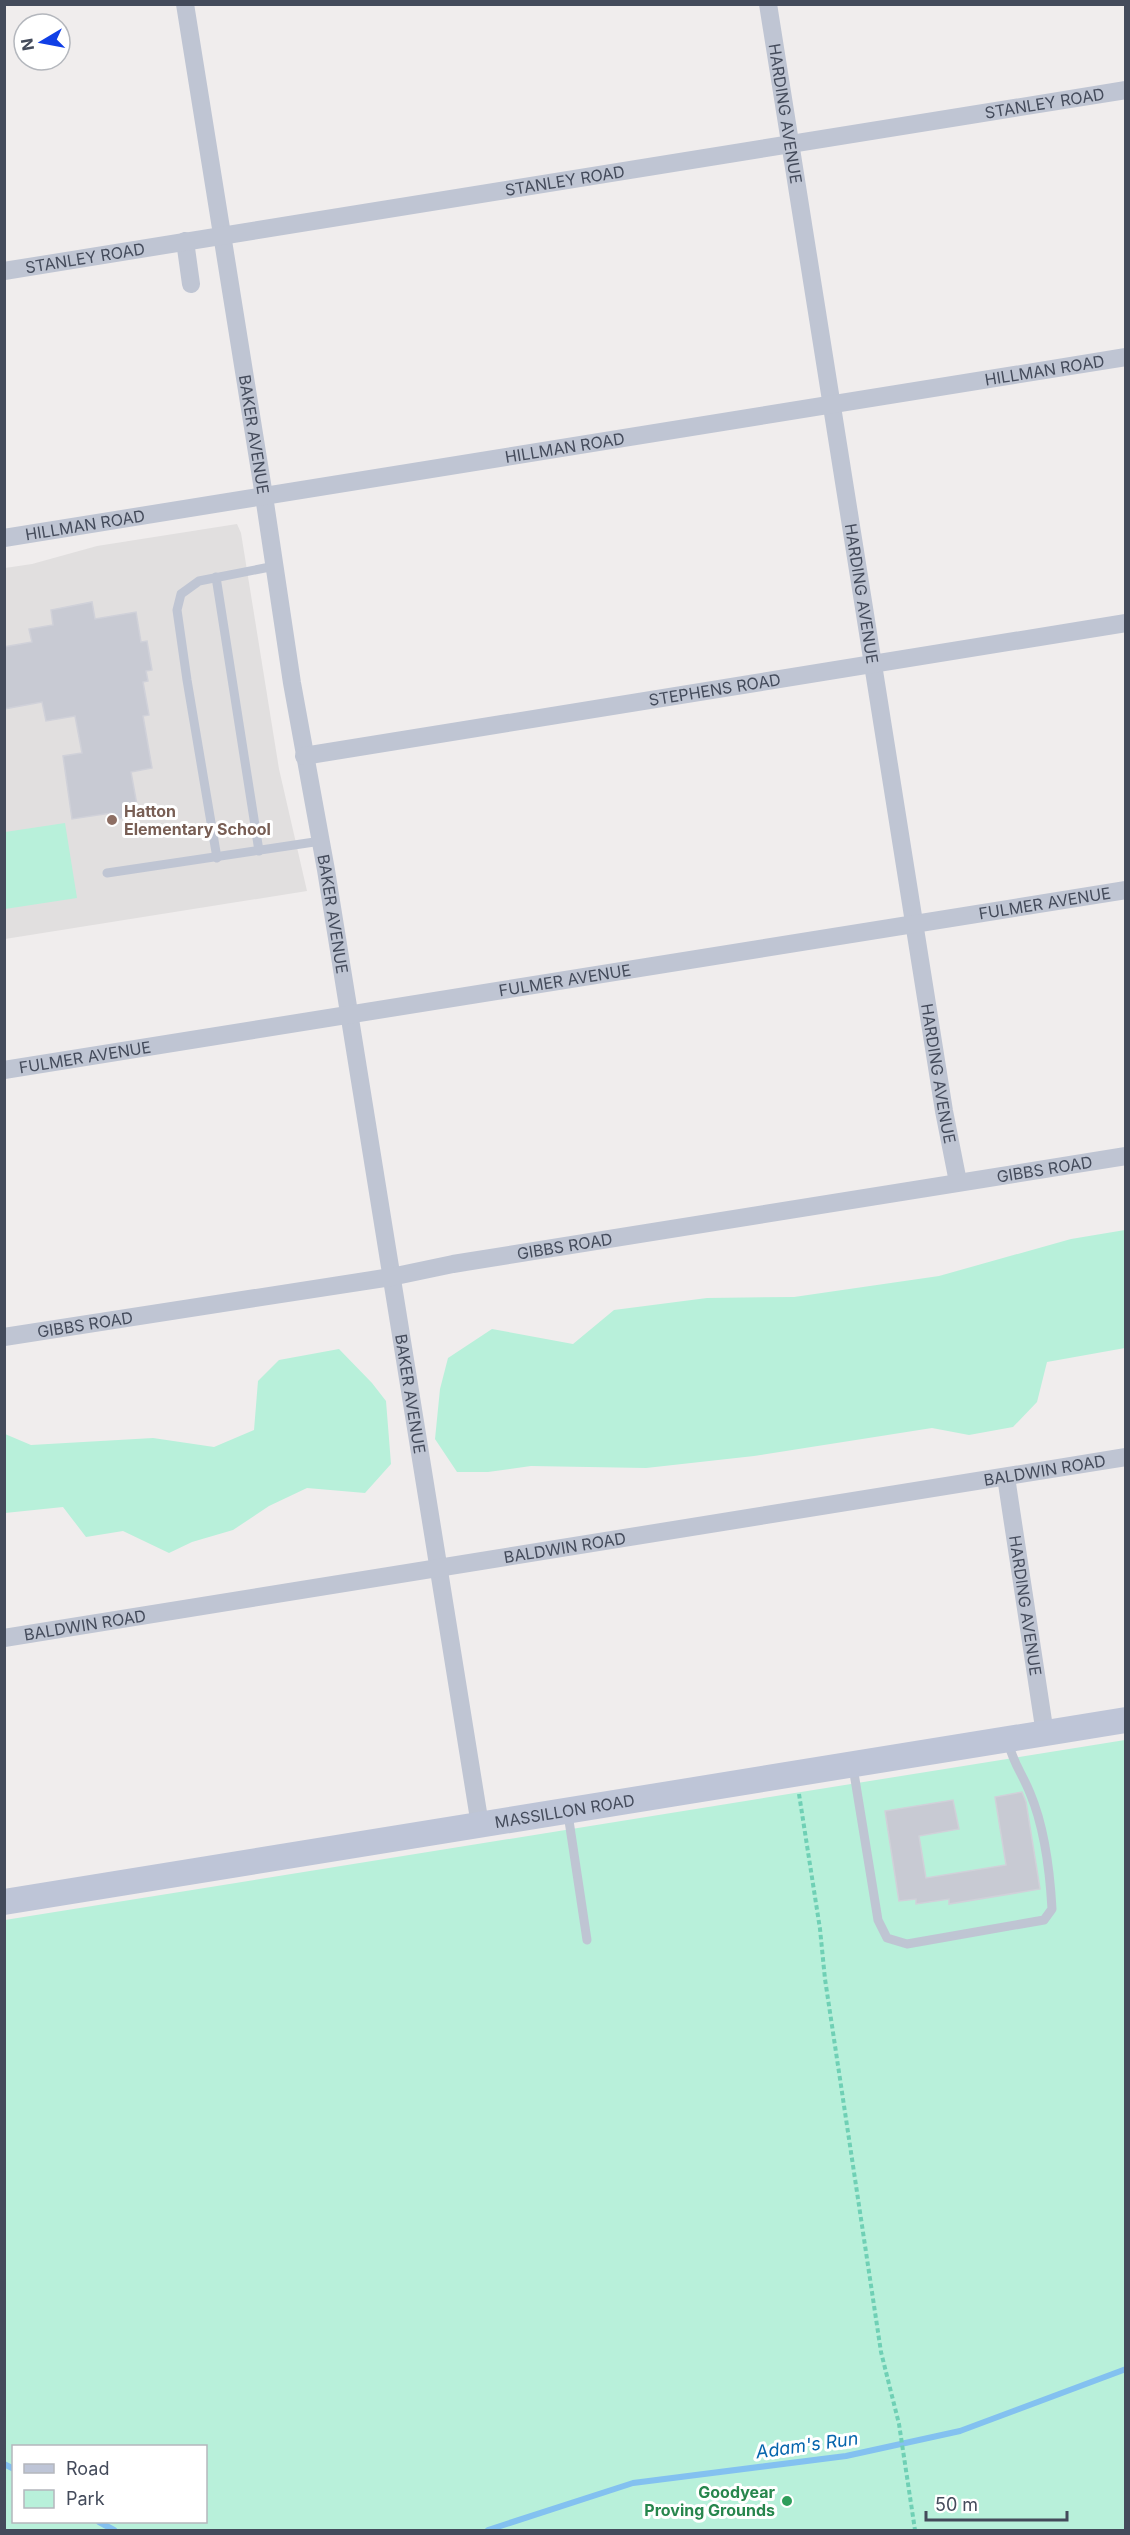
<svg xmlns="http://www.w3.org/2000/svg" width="1130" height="2535" viewBox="0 0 1130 2535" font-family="Inter,sans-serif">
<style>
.education{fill:#e1dfdf}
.green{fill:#b8f0da;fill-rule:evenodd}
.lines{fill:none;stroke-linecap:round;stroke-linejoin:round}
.stream{stroke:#83c1f0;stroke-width:6}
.building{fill:#c8cad3;stroke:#d0d1d9;stroke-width:1.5}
.path{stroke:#6fd0b5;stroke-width:4;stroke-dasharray:4.5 3;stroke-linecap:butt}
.lane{stroke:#bfc5d3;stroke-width:9}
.street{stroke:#bfc5d3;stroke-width:18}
.secondary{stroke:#bec5d7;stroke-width:26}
.education-dot{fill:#8d6e63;stroke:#fff;stroke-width:2}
.leisure-dot{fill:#2e9e5b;stroke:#fff;stroke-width:2}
.labels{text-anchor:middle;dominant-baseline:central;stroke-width:6;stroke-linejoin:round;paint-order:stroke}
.street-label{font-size:16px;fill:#444b5b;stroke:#fff}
.education-label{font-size:16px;font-weight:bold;fill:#785e54;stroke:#fff;text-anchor:start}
.leisure-label{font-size:16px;font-weight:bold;fill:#27864d;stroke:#fff;text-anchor:end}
.water-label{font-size:18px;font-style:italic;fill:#0665ad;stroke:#fff}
</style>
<rect width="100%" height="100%" fill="#f0eded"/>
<path class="education" d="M237 524 241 533 279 769 307 891 5 939V568L32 564 97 546Z"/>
<g class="green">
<path d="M65 823 77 898 5 909V832Z"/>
<path d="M1125 1230V1348L1047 1362 1037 1402 1013 1427 969 1435 932 1428 754 1456 646 1468 531 1466 488 1472H457L435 1439 440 1389 448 1358 492 1329 573 1344 614 1310 707 1298 794 1297 939 1276 1071 1239Z"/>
<path d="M339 1349 372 1383 386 1401 391 1464 365 1493 307 1488 269 1506 233 1530 192 1542 169 1553 123 1531 86 1537 63 1507 5 1513V1434L31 1445 153 1438 214 1447 254 1430 258 1381 279 1360Z"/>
<path d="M1125 1740V2530H5V1920ZM14 2446H206V2522H14Z"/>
</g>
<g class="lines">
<g class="stream">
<path d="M4 2464 14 2469"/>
<path d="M99 2522 114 2530"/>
<path d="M488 2530 633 2483 846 2456 960 2431 1126 2369"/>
</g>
</g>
<g class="building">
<path d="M92 602 95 619 136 612 141 642 147 641 152 670 146 671 148 681 143 682 149 715 143 716 152 768 131 772 139 816 112 820 111 813 72 819 63 756 82 753 75 716 46 721 42 702 4 709V647L32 642 29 629 53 625 51 610Z"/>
<path d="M1022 1792 1026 1802 1040 1889 949 1904V1899L916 1904V1899L899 1901 885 1811 953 1800 959 1829 919 1836 926 1878 1006 1865 995 1797Z"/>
</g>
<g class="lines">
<path class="path" d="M799 1794 820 1929 825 1979 881 2352 899 2424 915 2530"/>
<g class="lane">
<path d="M216 577 259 851"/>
<path d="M217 858 187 680 177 610 181 594 199 581 275 566"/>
<path d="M107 873 321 841"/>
<path d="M853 1767 878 1920 887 1938 907 1944 1044 1920 1052 1909C1050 1873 1044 1826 1030 1793 1022 1773 1014 1765 1008 1742"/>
<path d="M568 1814 587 1940"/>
</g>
<g class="street">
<path id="s1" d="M185 4 264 496 292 683 326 870 480 1825"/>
<path id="s2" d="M768 4 944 1111 958 1182"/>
<path d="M185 241 191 284"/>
<path id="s3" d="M4 271 1126 90"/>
<path id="s4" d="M4 538 1126 357"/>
<path id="s5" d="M304 756 1126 623"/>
<path id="s6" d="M4 1070 1126 890"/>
<path id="s7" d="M4 1337 391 1277 453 1264 1126 1156"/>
<path id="s8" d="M1006 1477 1045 1734"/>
<path id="s9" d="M4 1638 1126 1457"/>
</g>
<path class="secondary" id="s10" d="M4 1902 1126 1720"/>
</g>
<circle class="education-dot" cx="112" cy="820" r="6"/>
<circle class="leisure-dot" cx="787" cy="2501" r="6"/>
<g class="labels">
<g class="street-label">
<text stroke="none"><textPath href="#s3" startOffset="1054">STANLEY ROAD</textPath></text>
<text stroke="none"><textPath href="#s2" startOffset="111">HARDING AVENUE</textPath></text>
<text stroke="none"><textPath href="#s3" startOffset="568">STANLEY ROAD</textPath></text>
<text stroke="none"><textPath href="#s3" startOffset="82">STANLEY ROAD</textPath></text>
<text stroke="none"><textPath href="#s4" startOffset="1054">HILLMAN ROAD</textPath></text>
<text stroke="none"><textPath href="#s1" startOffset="436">BAKER AVENUE</textPath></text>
<text stroke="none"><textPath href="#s4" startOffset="568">HILLMAN ROAD</textPath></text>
<text stroke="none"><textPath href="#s4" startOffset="82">HILLMAN ROAD</textPath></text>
<text stroke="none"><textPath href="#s2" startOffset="597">HARDING AVENUE</textPath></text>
<text stroke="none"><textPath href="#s5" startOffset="416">STEPHENS ROAD</textPath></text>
<text stroke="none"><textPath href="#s6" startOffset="1054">FULMER AVENUE</textPath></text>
<text stroke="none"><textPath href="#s1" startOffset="922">BAKER AVENUE</textPath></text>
<text stroke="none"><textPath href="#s6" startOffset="568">FULMER AVENUE</textPath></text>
<text stroke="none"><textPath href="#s6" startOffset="82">FULMER AVENUE</textPath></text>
<text stroke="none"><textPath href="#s2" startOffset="1083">HARDING AVENUE</textPath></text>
<text stroke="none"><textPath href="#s7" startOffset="1054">GIBBS ROAD</textPath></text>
<text stroke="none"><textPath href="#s7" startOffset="568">GIBBS ROAD</textPath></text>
<text stroke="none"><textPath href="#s7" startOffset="82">GIBBS ROAD</textPath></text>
<text stroke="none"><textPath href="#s1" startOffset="1408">BAKER AVENUE</textPath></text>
<text stroke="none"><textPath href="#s9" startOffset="1054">BALDWIN ROAD</textPath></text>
<text stroke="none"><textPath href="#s9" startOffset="568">BALDWIN ROAD</textPath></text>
<text stroke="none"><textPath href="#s8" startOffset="130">HARDING AVENUE</textPath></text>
<text stroke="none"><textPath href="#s9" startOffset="82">BALDWIN ROAD</textPath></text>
<text stroke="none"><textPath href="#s10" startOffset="568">MASSILLON ROAD</textPath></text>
</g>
<g class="education-label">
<text x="124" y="811">Hatton<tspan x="124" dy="18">Elementary School</tspan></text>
</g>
<g class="leisure-label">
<text x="775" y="2492">Goodyear<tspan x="775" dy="18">Proving Grounds</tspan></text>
</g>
<g class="water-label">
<text transform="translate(807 2445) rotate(-8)">Adam's Run</text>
</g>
</g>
<rect width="1130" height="2535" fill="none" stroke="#444b5b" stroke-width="12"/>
<rect x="12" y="2445" width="195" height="78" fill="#ffffff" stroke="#b4b7bd" stroke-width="1.5"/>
<rect x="24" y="2464" width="30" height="9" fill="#bec5d7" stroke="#b4b7bd" stroke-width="1.5"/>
<text x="66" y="2475" font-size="18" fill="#444b5b">Road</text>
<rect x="24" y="2490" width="30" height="18" fill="#b8f0da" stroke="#b4b7bd" stroke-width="1.5"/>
<text x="66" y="2505" font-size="18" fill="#444b5b">Park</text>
<g transform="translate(42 42) rotate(260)"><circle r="28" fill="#ffffff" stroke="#b4b7bd" stroke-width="1.5"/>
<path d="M0-4.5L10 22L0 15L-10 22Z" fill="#103fe6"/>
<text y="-9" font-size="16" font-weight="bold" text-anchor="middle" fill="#444b5b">N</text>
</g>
<path d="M926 2511v9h141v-9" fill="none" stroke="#444b5b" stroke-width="3"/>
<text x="935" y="2511" font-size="18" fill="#444b5b" stroke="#ffffff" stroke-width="4.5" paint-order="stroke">50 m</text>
</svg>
